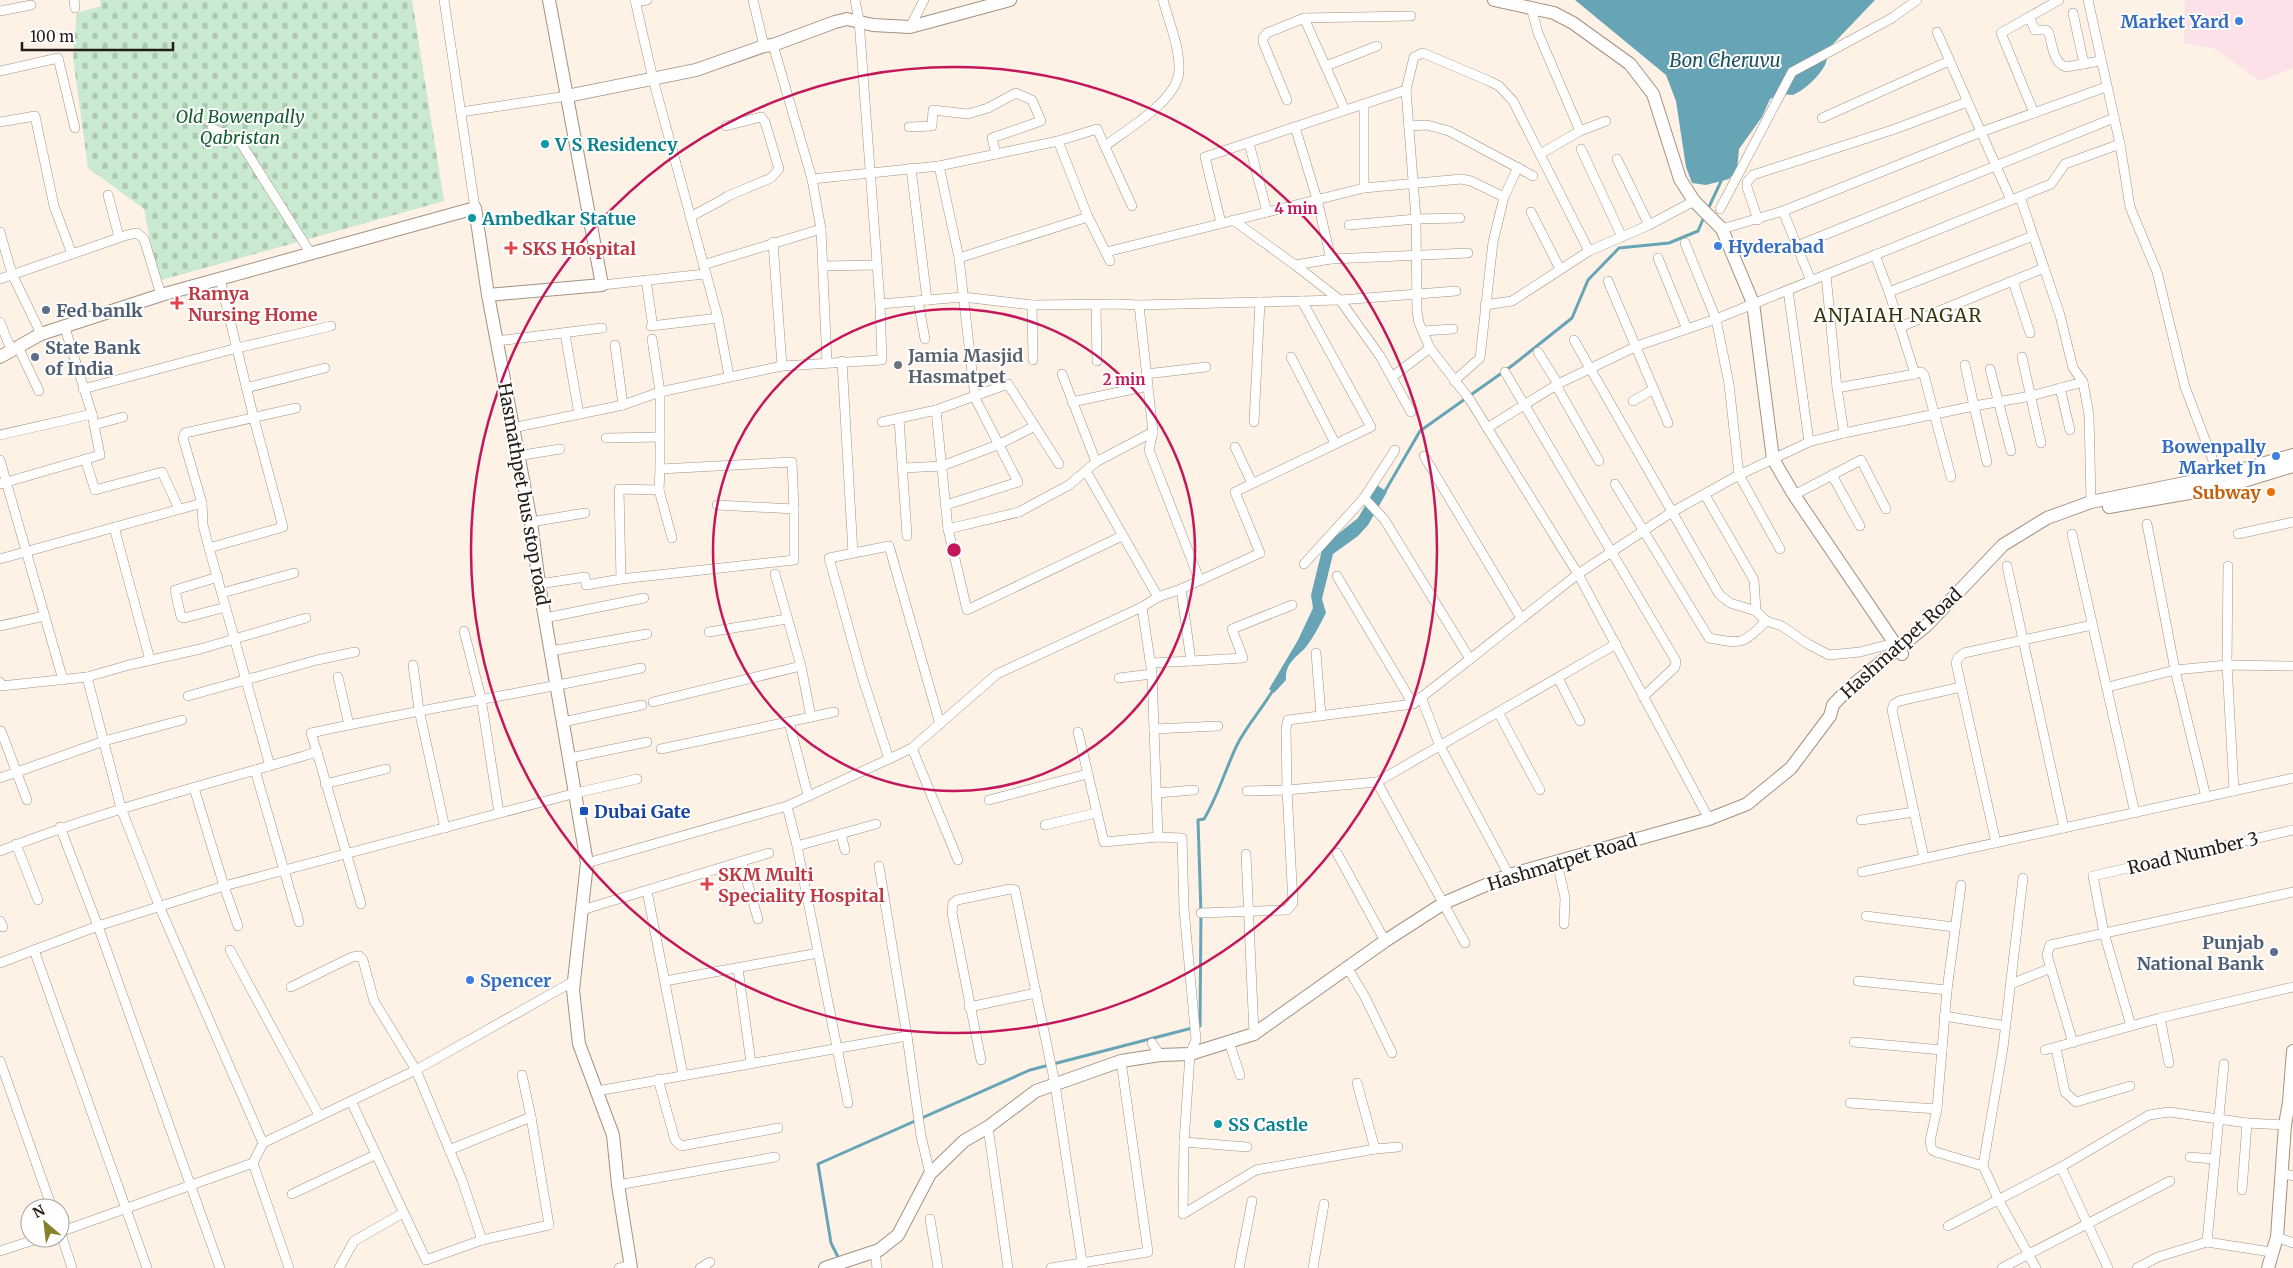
<svg xmlns="http://www.w3.org/2000/svg" width="2293" height="1268" viewBox="0 0 2293 1268" font-family="Merriweather,serif">
<style>
.commercial{fill:#fce2e8}
.cemetery{fill:url(#cemetery-stones)}
.water{fill:#67a5b6}
.lines{fill:none;stroke-linecap:round;stroke-linejoin:round}
.stream{stroke:#67a5b6;stroke-width:3}
.street-casing{stroke:#a49280;stroke-width:10}
.secondary-casing{stroke:#a49280;stroke-width:14}
.street{stroke:#fff;stroke-width:9}
.secondary{stroke:#fff;stroke-width:12}
.ring{fill:none;stroke:#c2185b;stroke-width:2.5}
.shop-dot{fill:#3f7fe0;stroke:#fff;stroke-width:2}
.culture-dot{fill:#0f9aa8;stroke:#fff;stroke-width:2}
.health-dot{fill:#e0444e;stroke:#fff;stroke-width:2}
.service-dot{fill:#5c6f8a;stroke:#fff;stroke-width:2}
.worship-dot{fill:#6b7280;stroke:#fff;stroke-width:2}
.food-dot{fill:#e8710a;stroke:#fff;stroke-width:2}
.transit-dot{fill:#1a4fb4;stroke:#fff;stroke-width:2}
.labels{text-anchor:middle;dominant-baseline:central;stroke-width:4;stroke-linejoin:round;paint-order:stroke}
.shop-label{font-size:18px;font-weight:bold;fill:#366cbe;stroke:#fff;text-anchor:end}
.park-label{font-size:18px;font-style:italic;fill:#165d31;stroke:#fff}
.culture-label{font-size:18px;font-weight:bold;fill:#0d838f;stroke:#fff;text-anchor:start}
.health-label{font-size:18px;font-weight:bold;fill:#be3a42;stroke:#fff;text-anchor:start}
.service-label{font-size:18px;font-weight:bold;fill:#4e5e75;stroke:#fff;text-anchor:start}
.worship-label{font-size:18px;font-weight:bold;fill:#5b616d;stroke:#fff;text-anchor:start}
.food-label{font-size:18px;font-weight:bold;fill:#c56008;stroke:#fff;text-anchor:end}
.street-label{font-size:18px;fill:#241c16;stroke:#fff}
.transit-label{font-size:18px;font-weight:bold;fill:#164399;stroke:#fff;text-anchor:start}
.water-label{font-size:19px;font-style:italic;fill:#1c515f;stroke:#fff}
.neighbourhood-label{font-size:19px;letter-spacing:1px;fill:#3a380e;stroke:#fff}
.centre{fill:#c2185b;stroke:#fff;stroke-width:2.5}
.ring-label{font-size:15px;text-anchor:middle;font-weight:bold;fill:#c2185b;stroke:#fff;stroke-width:4;stroke-linejoin:round;paint-order:stroke}
</style>
<defs>
<pattern id="cemetery-stones" width="16" height="16" patternUnits="userSpaceOnUse" patternTransform="scale(1.25)"><rect width="16" height="16" fill="#cae9d1"/><path d="M2 7V4a2 2 0 0 1 4 0v3zM10 15v-3a2 2 0 0 1 4 0v3z" fill="#adc7b3"/></pattern>
</defs>
<rect width="100%" height="100%" fill="#fef1e6"/>
<path class="commercial" d="M2185 0H2293V68L2260 81 2215 49 2184 43Z"/>
<path class="cemetery" d="M100 0H412L444 201 158 281 144 209 88 168 73 58 77 13 101 6Z"/>
<g class="water">
<path d="M1575 0H1875L1831 46C1827 53 1828 58 1825 65 1819 77 1804 90 1793 95L1780 94 1770 99 1762 117 1739 149 1737 170 1729 179 1706 185 1692 183 1686 167 1676 101 1666 75Z"/>
<path d="M1377 485 1387 492 1368 525 1358 536 1333 554 1322 599 1326 613C1320 624 1314 637 1306 647 1296 658 1285 663 1286 680L1274 693 1269 689 1298 640 1313 608 1311 595 1323 546 1358 518Z"/>
</g>
<g class="lines">
<g class="stream">
<path d="M1708 209 1722 179"/>
<path d="M1384 493 1420 431 1513 365 1572 318 1588 280 1619 248 1669 243 1698 231 1704 217"/>
<path d="M840 1261 831 1243 818 1164 1030 1070 1200 1026 1201 913 1198 820 1204 819C1218 796 1225 770 1237 745 1247 725 1262 709 1273 690"/>
</g>
<defs>
<g id="street">
<path d="M74 0 75 8"/>
<path d="M444 0 475 208"/>
<path d="M635 0 653 79 718 318 729 376"/>
<path d="M753 0 764 46"/>
<path d="M2088 0 2120 144 2130 207 2157 272 2185 387 2219 476"/>
<path d="M635 2 647 0"/>
<path d="M1531 7 1538 33 1580 131"/>
<path d="M0 11 31 5"/>
<path d="M2073 13 2084 64"/>
<path d="M2029 17 2035 30H2046L2049 33C2052 44 2053 63 2066 67L2100 61"/>
<path d="M1304 18 1345 110"/>
<path d="M910 27 924 0"/>
<path d="M1937 32 2011 200"/>
<path d="M773 45 812 179 821 229 827 363"/>
<path d="M1326 66 1377 46"/>
<path d="M0 71 58 58 75 128"/>
<path d="M1406 90 1416 219 1417 312 1419 323 1430 348 1470 400 1578 574 1709 819"/>
<path d="M1287 100 1263 42V38L1267 33 1304 18 1411 16"/>
<path d="M461 112 567 96"/>
<path d="M2034 113 2001 33 2059 0"/>
<path d="M1822 118 1949 61"/>
<path d="M0 122 35 116 54 206 72 254"/>
<path d="M1409 126 1427 125 1449 131 1533 176"/>
<path d="M909 127 932 126 933 110 968 114 988 108 1016 93 1032 100 1041 121 992 138 996 154"/>
<path d="M1295 127 1317 199 1331 259"/>
<path d="M212 128 239 140 311 254"/>
<path d="M1058 141 1088 217 1110 261"/>
<path d="M1249 143 1267 212"/>
<path d="M1105 146C1126 130 1178 100 1179 71 1180 48 1169 22 1163 0"/>
<path d="M1581 149 1622 237"/>
<path d="M1540 154 1580 131 1606 121"/>
<path d="M1617 159 1649 225"/>
<path d="M939 166 959 258 975 398 1018 482 946 505"/>
<path d="M911 168 927 300"/>
<path d="M812 179 939 166 1058 141 1097 129 1132 206"/>
<path d="M1364 188V105"/>
<path d="M108 195 119 237"/>
<path d="M2020 197 2060 315 2073 368 2083 382 2089 415 2091 502"/>
<path d="M1720 209 1792 72 1892 18 1917 0"/>
<path d="M1783 211 1811 281"/>
<path d="M1531 212 1560 269"/>
<path d="M690 217 722 200 728 196 771 178 779 169 765 122 761 117 726 126"/>
<path d="M1233 220 1295 265 1340 300 1380 356 1411 412"/>
<path d="M1758 220 1747 187V182L1753 175 1895 129 1967 102"/>
<path d="M1221 223 1205 157 1406 90 1414 57 1423 53 1489 81 1499 86 1513 101 1589 251"/>
<path d="M1349 225 1416 219 1460 218"/>
<path d="M1722 229 1783 211 1981 132 2106 87"/>
<path d="M0 232 12 274 41 334"/>
<path d="M773 242 782 366"/>
<path d="M1685 243 1716 319 1729 384 1739 475 1780 549"/>
<path d="M1797 246 2114 118"/>
<path d="M1106 252 1364 188 1461 179 1471 181 1504 197"/>
<path d="M1875 255 1889 292 1915 374 1921 372 1924 375 1951 477"/>
<path d="M959 258 1088 217"/>
<path d="M1658 258 1687 329"/>
<path d="M703 265 821 229"/>
<path d="M1295 265 1331 259 1468 253"/>
<path d="M823 266 877 265"/>
<path d="M1826 275 1837 388 1844 433"/>
<path d="M0 279 127 235 137 233 144 239 161 295"/>
<path d="M646 280 652 321"/>
<path d="M1608 281 1668 423"/>
<path d="M2013 281 2030 333"/>
<path d="M602 285 705 274"/>
<path d="M1788 290 1809 442"/>
<path d="M1889 292 2033 236"/>
<path d="M918 301 925 339"/>
<path d="M880 304 963 297 1032 305 1118 304 1139 305 1340 300 1456 291"/>
<path d="M1032 305 1033 360"/>
<path d="M1096 305 1097 361"/>
<path d="M1139 305 1153 432 1149 450 1199 579"/>
<path d="M1485 305 1512 301 1589 251 1649 225 1694 201"/>
<path d="M0 322 12 352"/>
<path d="M651 326 718 318"/>
<path d="M1900 327 2044 268"/>
<path d="M1423 331 1453 329"/>
<path d="M565 334 579 414"/>
<path d="M652 339 660 392V469L792 462 794 509"/>
<path d="M1574 340 1719 594 1730 603 1756 611 1766 621"/>
<path d="M497 341 602 328"/>
<path d="M615 345 623 405"/>
<path d="M18 347 39 391"/>
<path d="M1538 352 1558 384 1637 346 1716 319 2051 184 2065 164 2120 144"/>
<path d="M1291 357 1335 443"/>
<path d="M2022 357 2041 443"/>
<path d="M842 361 853 553"/>
<path d="M1965 365 1974 406 2031 396 2083 382"/>
<path d="M1990 369 2011 451"/>
<path d="M1505 372 1676 661 1675 667 1643 697"/>
<path d="M1062 374 1096 462"/>
<path d="M1146 374 1206 367"/>
<path d="M1392 377 1430 348"/>
<path d="M1454 381 1480 358 1493 242 1504 197 1518 167"/>
<path d="M1556 385 1599 461"/>
<path d="M246 388 325 368"/>
<path d="M1837 388 1915 374"/>
<path d="M2060 388 2070 430"/>
<path d="M83 389 237 348 331 326"/>
<path d="M1633 401 1654 389"/>
<path d="M1072 402 1148 386"/>
<path d="M936 410 948 529 967 610 1122 536"/>
<path d="M899 419 907 536"/>
<path d="M882 422 936 410 1008 384 1059 464"/>
<path d="M1254 422 1260 302"/>
<path d="M94 425 123 417"/>
<path d="M512 428 623 405 660 392 782 366 882 360 880 304 859 20 855 0"/>
<path d="M1487 428 1558 384"/>
<path d="M0 435 92 414"/>
<path d="M606 438 660 437"/>
<path d="M1235 447 1252 483"/>
<path d="M517 456 560 449"/>
<path d="M1424 456 1521 618"/>
<path d="M85 459 95 490 162 472 179 509"/>
<path d="M0 460 63 680"/>
<path d="M903 468 942 466 1000 444 1035 426"/>
<path d="M1086 471 1158 597"/>
<path d="M1832 475 1860 526"/>
<path d="M0 484 100 455 92 414 64 325"/>
<path d="M1615 484 1709 638C1742 644 1742 645 1766 621L1782 626 1808 644 1829 655 1860 652 1894 643"/>
<path d="M659 490 672 538"/>
<path d="M1705 495 1754 580 1756 611"/>
<path d="M1794 495 1861 460 1886 509"/>
<path d="M1364 498 1384 519 1470 659"/>
<path d="M531 522 585 513"/>
<path d="M2147 524 2175 670 2206 797"/>
<path d="M114 527 150 660"/>
<path d="M948 529 1019 512 1069 485 1096 462 1153 432"/>
<path d="M2072 534 2135 813"/>
<path d="M2238 534 2293 522"/>
<path d="M209 548 283 527 254 419 220 279"/>
<path d="M0 559 202 503"/>
<path d="M1304 564 1364 498 1395 450"/>
<path d="M2007 566 2064 828"/>
<path d="M2228 566 2227 665 2234 791"/>
<path d="M1337 576 1413 704"/>
<path d="M218 577 175 590 181 617 184 618 226 607"/>
<path d="M621 579 619 489 659 490 660 469"/>
<path d="M539 584 585 577 586 585 621 579 794 560V509L717 505"/>
<path d="M1181 589 1191 661 1243 658 1232 629 1292 605"/>
<path d="M222 593 294 573"/>
<path d="M1142 607 1152 674 1158 837"/>
<path d="M545 618 644 598"/>
<path d="M0 626 44 616"/>
<path d="M464 631 481 698 499 813"/>
<path d="M709 632 787 619"/>
<path d="M1616 644 1377 782 1287 790 1286 728 1288 720 1413 704 1578 574 1672 512 1739 475 1809 442 1844 433 1974 406 1987 462"/>
<path d="M551 651 647 634"/>
<path d="M1316 653 1321 716"/>
<path d="M1151 663 1191 661"/>
<path d="M413 665 419 710 445 828"/>
<path d="M87 677 121 808 160 908 263 1143"/>
<path d="M338 677 349 725"/>
<path d="M1119 678 1152 674"/>
<path d="M1558 678 1580 721"/>
<path d="M0 682 1 686 87 677 129 665 200 649 306 618"/>
<path d="M2108 687 2175 670 2227 665 2293 666"/>
<path d="M188 696 317 660 355 652"/>
<path d="M1421 697 1440 746 1509 875"/>
<path d="M653 702 801 666"/>
<path d="M1498 712 1540 790"/>
<path d="M811 717 834 712"/>
<path d="M563 722 642 705"/>
<path d="M789 722 808 795"/>
<path d="M1154 729 1218 726"/>
<path d="M1 731 27 800"/>
<path d="M1078 732 1104 842 1158 837 1182 838 1184 909 1196 1040 1190 1054 1184 1142 1183 1214"/>
<path d="M912 748 958 860"/>
<path d="M661 749 811 717 801 666 775 574"/>
<path d="M317 752 361 904"/>
<path d="M570 758 647 742"/>
<path d="M889 759 862 676 829 558 889 546 940 724"/>
<path d="M270 766 209 548 203 525 202 503 183 438 185 433 296 408"/>
<path d="M255 770 299 922"/>
<path d="M0 778 104 741 182 720"/>
<path d="M1377 782 1465 943"/>
<path d="M325 784 386 769"/>
<path d="M194 788 224 886 238 926"/>
<path d="M1157 793 1194 790"/>
<path d="M989 800 1087 774"/>
<path d="M787 806 797 846 848 1103"/>
<path d="M1861 820 1914 812"/>
<path d="M1045 825 1096 813"/>
<path d="M60 827 98 926 220 1268"/>
<path d="M841 834 845 850"/>
<path d="M1996 843 1956 663 1958 658 1964 653 2092 625"/>
<path d="M16 844 38 900"/>
<path d="M797 846 876 824"/>
<path d="M0 851C104 810 210 784 317 752L311 733C421 709 532 692 641 668"/>
<path d="M1337 853 1385 941"/>
<path d="M1246 854 1254 1034"/>
<path d="M1924 858 1892 710 1894 704 1899 701 1961 687"/>
<path d="M741 861 758 919"/>
<path d="M1557 862 1565 898 1564 924"/>
<path d="M587 863 787 806 889 759 912 748 997 674 1142 607 1158 597 1181 589 1260 553 1235 492 1371 427 1302 301"/>
<path d="M879 866 907 1036 921 1136 930 1174"/>
<path d="M1862 872 2293 778"/>
<path d="M1961 885 1947 990 1937 1109 1930 1141 1932 1150 1936 1152 1983 1166 2003 1048 2023 878"/>
<path d="M647 891 683 1075"/>
<path d="M582 910 769 853"/>
<path d="M1201 913 1287 910 1293 903 1287 790 1247 791"/>
<path d="M1866 916 1954 927"/>
<path d="M0 921 3 927"/>
<path d="M34 950 98 926 224 886 576 793 637 779"/>
<path d="M230 950 319 1115"/>
<path d="M0 963 34 950 147 1268"/>
<path d="M1347 967 1365 997 1392 1053"/>
<path d="M738 968 751 1063"/>
<path d="M665 981 818 953"/>
<path d="M1858 981 1947 990"/>
<path d="M2011 984 2051 968"/>
<path d="M291 987 352 957 359 956 363 960 374 1001 416 1070 462 1180 482 1240"/>
<path d="M969 1007 1036 993 1055 1084 1083 1268"/>
<path d="M1944 1016 2006 1026"/>
<path d="M2160 1018 2169 1063"/>
<path d="M2131 1026 2104 933 2093 876 2293 830"/>
<path d="M1229 1042 1240 1075"/>
<path d="M1854 1042 1942 1050"/>
<path d="M1152 1043 1160 1055"/>
<path d="M2073 1043 2047 955 2050 945 2293 892"/>
<path d="M2056 1048 2065 1092 2076 1102 2130 1086"/>
<path d="M2045 1050 2160 1018 2293 987"/>
<path d="M981 1060 952 913 953 903 957 900 1010 889 1015 890 1036 993"/>
<path d="M0 1061 52 1208"/>
<path d="M522 1075 531 1117"/>
<path d="M658 1079 675 1140 681 1146 778 1128"/>
<path d="M597 1091 907 1036"/>
<path d="M351 1101 426 1260 482 1240 549 1225 531 1117 449 1150"/>
<path d="M1850 1103 1937 1109"/>
<path d="M988 1127 1008 1268"/>
<path d="M1184 1142 1247 1147"/>
<path d="M1375 1149 1398 1147"/>
<path d="M2190 1157 2214 1159"/>
<path d="M253 1163 289 1268"/>
<path d="M2061 1167 2108 1268"/>
<path d="M1985 1170 1998 1199 2036 1268"/>
<path d="M2281 1173 2293 1176"/>
<path d="M618 1185 775 1157"/>
<path d="M2242 1190 2247 1123"/>
<path d="M292 1194 375 1155"/>
<path d="M1183 1214 1256 1170 1375 1149 1357 1083"/>
<path d="M930 1219 938 1268"/>
<path d="M1948 1226 2061 1167 2149 1115 2169 1112 2247 1123 2285 1125"/>
<path d="M60 1231 72 1268"/>
<path d="M60 1232 253 1163 263 1143 416 1070 574 981"/>
<path d="M2277 1237 2293 1243"/>
<path d="M2207 1242 2224 1064"/>
<path d="M0 1251 40 1238"/>
<path d="M875 1252 877 1268"/>
<path d="M339 1268 354 1241 403 1213"/>
<path d="M619 1268 630 1265"/>
<path d="M700 1268 710 1262"/>
<path d="M1051 1268 1148 1252 1121 1061"/>
<path d="M1239 1268 1252 1201"/>
<path d="M1313 1268 1324 1204"/>
<path d="M2002 1268 2170 1181"/>
<path d="M2137 1268 2158 1257 2207 1242 2271 1252"/>
</g>
<g id="secondary">
<path d="M1494 0 1554 13 1573 23 1630 64 1653 94 1680 179 1694 201 1722 229 1753 303 1773 459 1794 495 1902 654"/>
<path d="M567 96 696 70 764 46 773 45 835 22 847 19 873 25 910 27 1010 0"/>
<path d="M488 295 602 285 549 0"/>
<path d="M0 357 41 334 161 295 475 208 488 295 531 522 539 584 587 863 573 990 579 1044 613 1135 618 1185 631 1268"/>
<path d="M2109 507 2224 487 2293 466"/>
<path d="M825 1268 879 1250 898 1235 930 1174 964 1141 988 1127 1036 1091 1121 1061 1160 1055 1190 1054 1254 1034 1385 941 1444 903 1509 875 1709 819 1747 804 1791 768 1830 716 1833 705 1848 689 1927 625 2003 545 2047 518 2091 502 2219 476 2293 455"/>
<path d="M2268 1268 2277 1237 2285 1125 2289 1102 2293 1051"/>
</g>
</defs>
<use href="#street" class="street-casing"/>
<use href="#secondary" class="secondary-casing"/>
<use href="#street" class="street"/>
<use href="#secondary" class="secondary"/>
</g>
<g class="ring">
<circle cx="954" cy="550" r="241"/>
<circle cx="954" cy="550" r="483"/>
</g>
<g class="shop-dot">
<circle cx="2239" cy="21" r="5"/>
<circle cx="1718" cy="246" r="5"/>
<circle cx="2276" cy="456" r="5"/>
<circle cx="470" cy="980" r="5"/>
</g>
<g class="culture-dot">
<circle cx="545" cy="144" r="5"/>
<circle cx="472" cy="218" r="5"/>
<circle cx="1218" cy="1124" r="5"/>
</g>
<g class="health-dot">
<path d="M508.5 240.5h5v5h5v5h-5v5h-5v-5h-5v-5h5z"/>
<path d="M174.5 295.5h5v5h5v5h-5v5h-5v-5h-5v-5h5z"/>
<path d="M704.5 876.5h5v5h5v5h-5v5h-5v-5h-5v-5h5z"/>
</g>
<g class="service-dot">
<circle cx="46" cy="310" r="5"/>
<circle cx="35" cy="357" r="5"/>
<circle cx="2274" cy="952" r="5"/>
</g>
<circle class="worship-dot" cx="898" cy="365" r="5"/>
<circle class="food-dot" cx="2271" cy="492" r="5"/>
<rect class="transit-dot" x="579" y="806" width="10" height="10" rx="2.5"/>
<g class="labels">
<g class="shop-label">
<text x="2229" y="21">Market Yard</text>
<text x="1728" y="246" text-anchor="start">Hyderabad</text>
<text x="2266" y="446">Bowenpally<tspan x="2266" dy="21">Market Jn</tspan></text>
<text x="480" y="980" text-anchor="start">Spencer</text>
</g>
<g class="park-label">
<text x="240" y="116">Old Bowenpally<tspan x="240" dy="21">Qabristan</tspan></text>
</g>
<g class="culture-label">
<text x="555" y="144">V S Residency</text>
<text x="482" y="218">Ambedkar Statue</text>
<text x="1228" y="1124">SS Castle</text>
</g>
<g class="health-label">
<text x="522" y="248">SKS Hospital</text>
<text x="188" y="293">Ramya<tspan x="188" dy="21">Nursing Home</tspan></text>
<text x="718" y="874">SKM Multi<tspan x="718" dy="21">Speciality Hospital</tspan></text>
</g>
<g class="service-label">
<text x="56" y="310">Fed banlk</text>
<text x="45" y="347">State Bank<tspan x="45" dy="21">of India</tspan></text>
<text x="2264" y="942" text-anchor="end">Punjab<tspan x="2264" dy="21">National Bank</tspan></text>
</g>
<g class="worship-label">
<text x="908" y="355">Jamia Masjid<tspan x="908" dy="21">Hasmatpet</tspan></text>
</g>
<g class="food-label">
<text x="2261" y="492">Subway</text>
</g>
<g class="street-label">
<text transform="translate(524 494) rotate(80)">Hasmathpet bus stop road</text>
<text transform="translate(1901 643) rotate(-42)">Hashmatpet Road</text>
<text transform="translate(2193 853) rotate(-13)">Road Number 3</text>
<text transform="translate(1562 862) rotate(-17)">Hashmatpet Road</text>
</g>
<g class="transit-label">
<text x="594" y="811">Dubai Gate</text>
</g>
<g class="water-label">
<text x="1725" y="60">Bon Cheruvu</text>
</g>
<g class="neighbourhood-label">
<text x="1898" y="315">ANJAIAH NAGAR</text>
</g>
</g>
<circle cx="954" cy="550" r="8" class="centre"/>
<g class="ring-label">
<text x="1296" y="214">4 min</text>
<text x="1124" y="385">2 min</text>
</g>
<g transform="translate(45 1223) rotate(332)"><circle r="24" fill="#ffffff" stroke="#a7a4a2"/>
<path d="M0-4L9 19L0 12L-9 19Z" fill="#87822a"/>
<text y="-8" font-size="14" font-weight="bold" text-anchor="middle" fill="#241c16">N</text>
</g>
<path d="M22 42v8h151v-8" fill="none" stroke="#241c16" stroke-width="2.5"/>
<text x="30" y="42" font-size="15" fill="#241c16" stroke="#ffffff" stroke-width="4" paint-order="stroke">100 m</text>
</svg>
